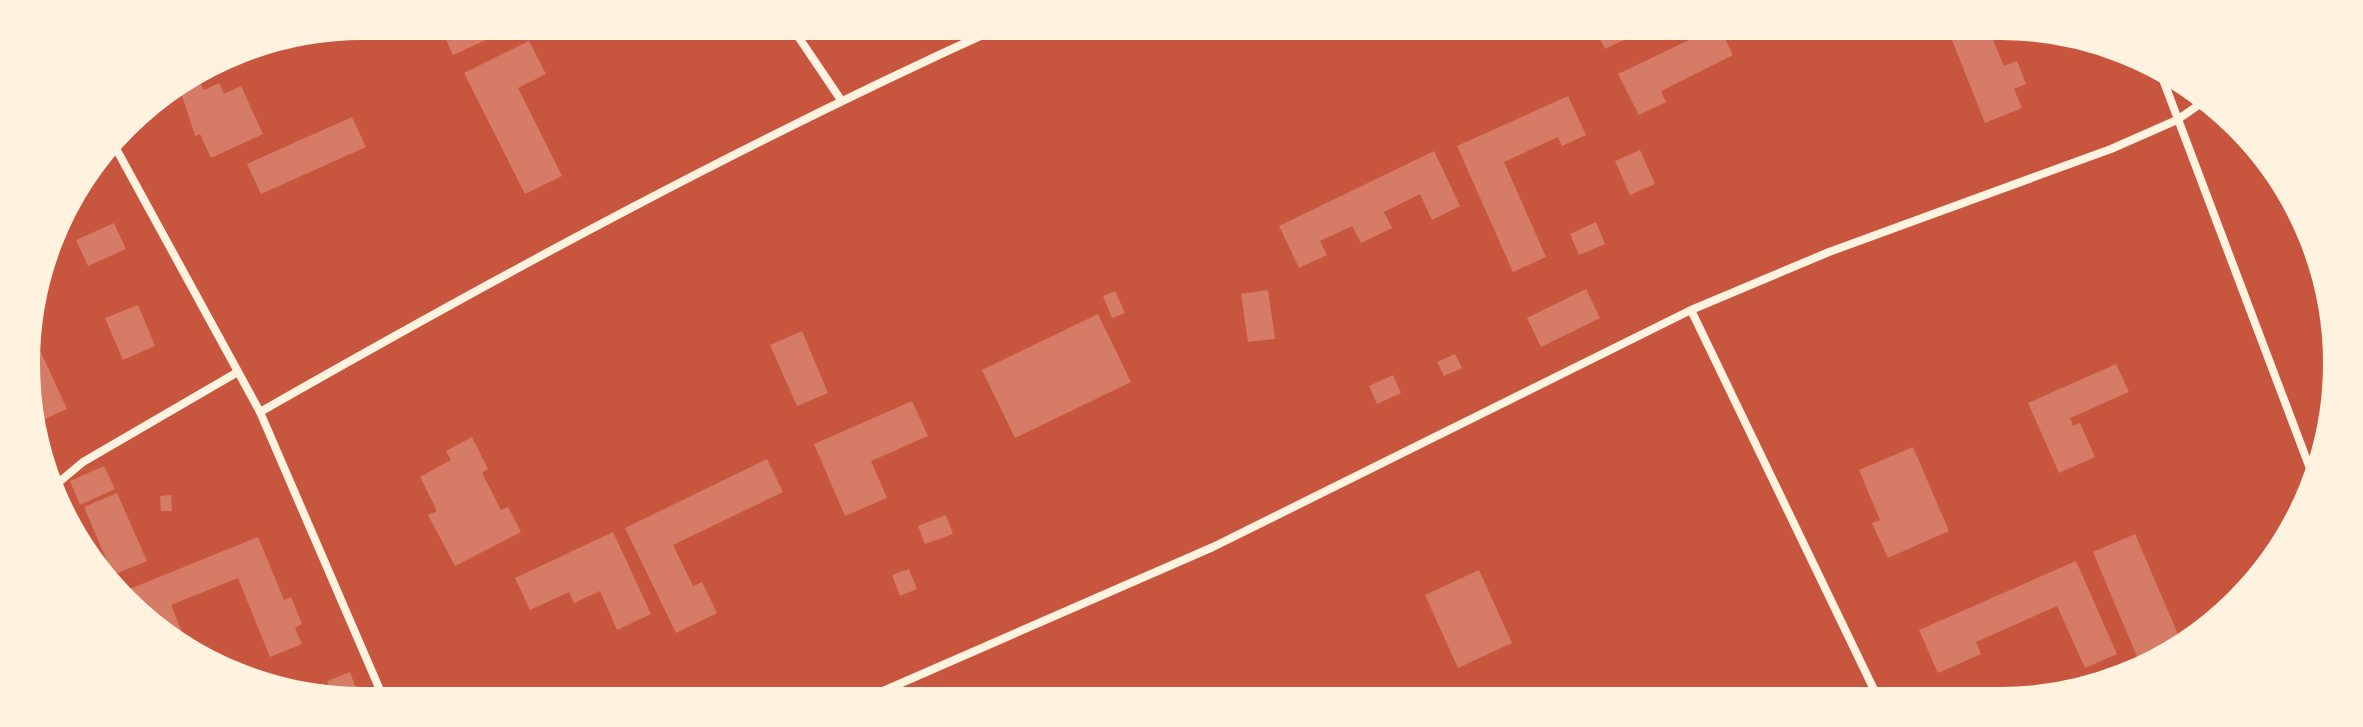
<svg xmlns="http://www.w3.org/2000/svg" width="2363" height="727" viewBox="0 0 2363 727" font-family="Barlow,sans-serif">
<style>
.building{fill:#d67c66}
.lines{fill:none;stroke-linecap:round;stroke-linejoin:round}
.minor{stroke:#fff3e0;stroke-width:8}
.rim{fill:none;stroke:#fff3e0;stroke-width:4}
</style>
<rect width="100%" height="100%" fill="#c8553d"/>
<g class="building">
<path d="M439 24 497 25 501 33 453 55Z"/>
<path d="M1595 29H1647L1605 49Z"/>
<path d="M1712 29H1720L1733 55 1661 91 1666 102 1639 115 1618 74Z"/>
<path d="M1948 30H1989L2004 66 2017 61 2026 84 2014 89 2022 108 1985 123Z"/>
<path d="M529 41 546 74 518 88 562 176 525 194 464 73Z"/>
<path d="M200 83 204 90 219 83 224 94 241 86 263 134 211 158 200 134 195 136 181 92Z"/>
<path d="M1568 96 1586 135 1562 146 1558 137 1504 162 1546 257 1513 272 1457 146Z"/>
<path d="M352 117 366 147 261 194 247 164Z"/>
<path d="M1640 150 1655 184 1630 195 1615 161Z"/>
<path d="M1434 151 1460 206 1432 220 1420 194 1384 212 1392 228 1361 243 1352 226 1320 241 1327 255 1299 268 1279 226Z"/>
<path d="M1596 222 1605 244 1579 255 1570 234Z"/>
<path d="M114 223 126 249 88 266 76 240Z"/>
<path d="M1586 289 1600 318 1541 347 1527 318Z"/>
<path d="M1268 290 1275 339 1248 342 1241 294Z"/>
<path d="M1115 291 1125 313 1112 318 1103 296Z"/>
<path d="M138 305 155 346 123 360 105 318Z"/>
<path d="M1098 314 1131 382 1015 438 982 370Z"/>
<path d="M27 322 67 409 34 424 31 384Z"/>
<path d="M802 331 828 393 797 406 770 345Z"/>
<path d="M1455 354 1462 368 1444 376 1437 362Z"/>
<path d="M2116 364 2129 392 2070 418 2073 426 2080 423 2095 457 2059 473 2028 403Z"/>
<path d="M1393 375 1401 393 1377 404 1369 386Z"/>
<path d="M912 401 928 436 871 461 887 498 845 516 814 444Z"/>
<path d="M472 437 488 469 482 473 501 510 508 507 521 532 455 566 428 515 437 511 420 477 451 460 446 451Z"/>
<path d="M1913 447 1949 531 1888 558 1872 523 1880 520 1859 470Z"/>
<path d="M767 459 783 492 673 545 693 586 702 582 717 613 676 633 625 528Z"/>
<path d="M104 466 115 489 80 505 70 481Z"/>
<path d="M117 493 147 561 113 575 84 507Z"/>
<path d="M171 495 172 511H161L160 496Z"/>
<path d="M73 509 98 569 81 552 64 513Z"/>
<path d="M946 515 953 534 925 544 918 526Z"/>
<path d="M613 532 651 614 617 630 600 591 574 603 569 592 530 610 515 578Z"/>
<path d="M2135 534 2183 646 2141 666 2093 552Z"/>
<path d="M258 537 284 600 291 597 302 624 295 628 302 644 270 657 238 578 171 605 190 652 175 646 133 604 127 590Z"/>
<path d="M2076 561 2117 654 2085 668 2057 606 1976 642 1981 654 1938 673 1919 630Z"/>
<path d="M909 569 917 589 900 596 892 575Z"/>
<path d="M1479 570 1512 643 1458 668 1425 595Z"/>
<path d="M350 672 357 691 333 696 327 681Z"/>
<path d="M323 683 329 696 293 695Z"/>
</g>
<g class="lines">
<g class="minor">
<path d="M791 26 841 100"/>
<path d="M2159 69 2314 479"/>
<path d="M113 143 260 412 383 697"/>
<path d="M1691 310 1879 700"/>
<path d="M260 412C502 274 748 141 1002 26"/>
<path d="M52 488 83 462 236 373"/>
<path d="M867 698 1213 547 1691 310 1829 252 2111 149 2177 120 2206 100"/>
</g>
</g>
<path d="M0 0H2363V727H0ZM363 38H2000A325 325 0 0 1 2325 363V364A325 325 0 0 1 2000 689H363A325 325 0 0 1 38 364V363A325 325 0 0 1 363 38Z" fill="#fff3e0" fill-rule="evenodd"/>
<path class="rim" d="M363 38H2000A325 325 0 0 1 2325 363V364A325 325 0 0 1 2000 689H363A325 325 0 0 1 38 364V363A325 325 0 0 1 363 38Z"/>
</svg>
